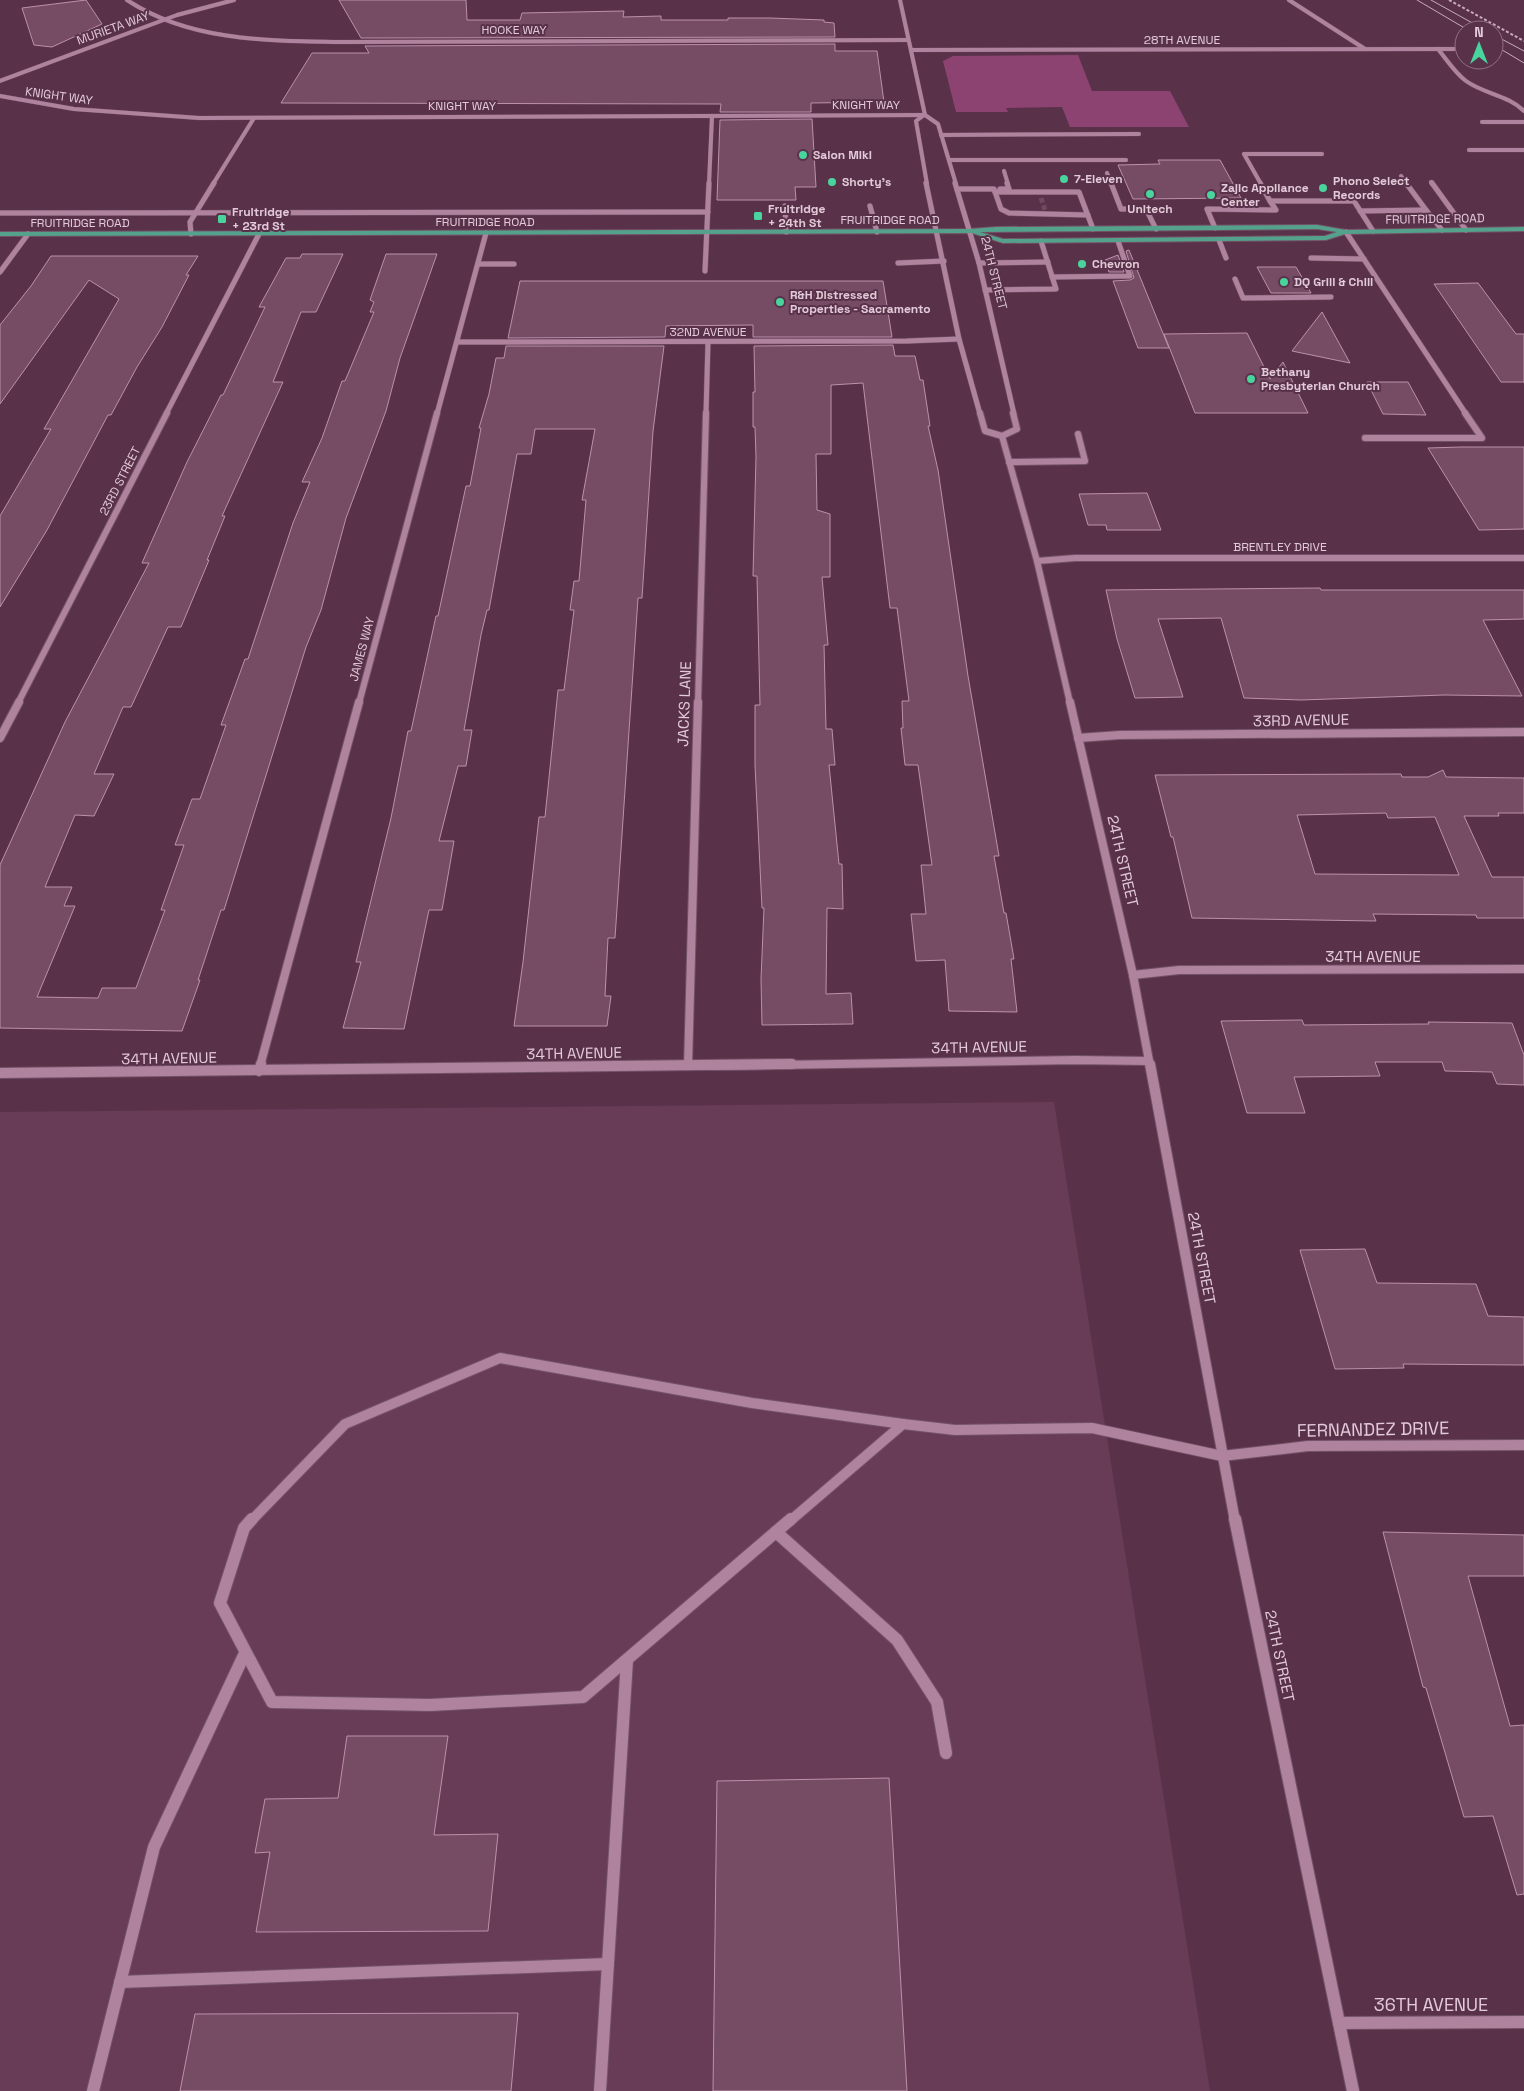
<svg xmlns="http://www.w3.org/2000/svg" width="1524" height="2091" viewBox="0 0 1524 2091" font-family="'Space Grotesk',sans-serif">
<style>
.built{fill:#683b57}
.green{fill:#8d4372}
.building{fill:#754c64;stroke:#bd90ab;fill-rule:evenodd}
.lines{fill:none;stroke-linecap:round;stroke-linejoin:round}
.minor-tunnel{stroke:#6e495f;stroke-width:5;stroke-dasharray:5 2.5;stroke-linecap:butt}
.minor-far5-casing{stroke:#725266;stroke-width:4.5}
.minor-far4-casing{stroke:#725266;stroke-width:6}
.minor-far3-casing{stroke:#725266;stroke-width:8}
.minor-far2-casing{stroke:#725266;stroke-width:10}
.minor-far1-casing{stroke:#725266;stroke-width:12}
.minor-casing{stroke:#725266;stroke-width:14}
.major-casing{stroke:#725266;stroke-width:2}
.minor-far5{stroke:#af829d;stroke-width:4}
.minor-far4{stroke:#af829d;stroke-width:5}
.minor-far3{stroke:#af829d;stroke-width:6}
.minor-far2{stroke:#af829d;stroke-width:8}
.minor-far1{stroke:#af829d;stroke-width:10}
.minor{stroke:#af829d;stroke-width:12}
.major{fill:#54a18c;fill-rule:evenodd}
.tram{stroke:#c7abbb;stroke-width:1}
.rail{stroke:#c7abbb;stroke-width:2;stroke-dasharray:3 2;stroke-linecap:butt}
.poi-dot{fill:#49d49d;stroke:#59324a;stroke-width:2}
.labels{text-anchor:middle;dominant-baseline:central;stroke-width:4;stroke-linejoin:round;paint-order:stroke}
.far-street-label{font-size:12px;fill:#e3cad8;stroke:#59324a}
.far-poi-label{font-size:12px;font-weight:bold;fill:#e3cad8;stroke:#59324a;text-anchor:start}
.street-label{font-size:15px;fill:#e3cad8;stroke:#59324a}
.near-street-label{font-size:18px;fill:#e3cad8;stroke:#59324a}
</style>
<rect width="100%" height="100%" fill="#59324a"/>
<path class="built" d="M1054 1102 1210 2091H0V1112Z"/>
<path class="green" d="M1078 55 1092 91H1170L1189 127H1070L1062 107 1006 108 1008 112H956L943 61 953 56Z"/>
<g class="building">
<path d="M86 0 102 24 52 47 34 45 22 8Z"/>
<path d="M339 0H466L467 20H520L522 13 624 11 623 17 661 16V20H728V18H770L824 20V22L834 23 835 37 361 38Z"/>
<path d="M835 44V51H877L884 102 811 103V112H720L721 104 281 103 312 53H369L365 46Z"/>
<path d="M812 119 816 187H795L796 200H717L720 120Z"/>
<path d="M1158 160H1220L1241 198 1133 199 1118 165 1160 164Z"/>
<path d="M1129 250 1169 348H1138L1113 281 1130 280 1134 278 1126 251Z"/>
<path d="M302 254H343L316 312H301L273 382H283L222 516H225L207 560H209L181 627H168L131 707H123L94 774H114L94 816 75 815 45 887H72L64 906H75L37 997 98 998 102 988H136L165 910H161L184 845H175L192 799H200L226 725H221L245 659H248L293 523 310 482H302L322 438 342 381H345L374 312H370L374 302 370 300 386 254H437L400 358 386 411 346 518 321 610 306 647 224 910H221L198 980H200L182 1031 0 1028V865L65 722 149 563H142L187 462 221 395H223L265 307H259L286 258H300Z"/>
<path d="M1118 255 1124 272H1109L1105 260Z"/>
<path d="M51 256H198L186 275H189L162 327 137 367 111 415H108L47 530 0 607V516L51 429H44L119 299 89 280 0 404V325L31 286Z"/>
<path d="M1257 267H1296L1311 293H1271Z"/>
<path d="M520 281H883L892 337H753V325L666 326 665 337 508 338Z"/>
<path d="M1478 283 1516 334H1524V382H1501L1434 284Z"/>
<path d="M1322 312 1350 363 1292 351Z"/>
<path d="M1247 333 1270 379 1283 362 1308 413H1195L1164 334Z"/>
<path d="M893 345 895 356H915L920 380H923L930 426H928L938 470 968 676 999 856H994L1004 913H1006L1014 959H1011L1017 1012 949 1011 945 960 916 961 911 914H926L921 865H932L918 765H905L901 728H903L902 701H909L897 608H890L863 383 831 385V454H816L817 510 830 514V577H822L828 645H824L826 729H832L835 765H829L839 864H842L843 909 827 908 826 994 851 993 853 1024 762 1025 761 979 764 908H762L755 765V705H760L757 576H753L756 457 755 427H753V392H755L754 346Z"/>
<path d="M506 346H664L653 431 642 598H638L615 938H608L605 996H611L607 1026H514L523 962 539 817H545L558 690H564L574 610H570L574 581H579L586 500H582L595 429H535L531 454H517L489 610H487L481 635 464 730H472L466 766H458L439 841H454L442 910H429L404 1029 343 1028 361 962H356L391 818 408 731H411L436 616H438L466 486H470L481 428H479L489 394 496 358H504Z"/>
<path d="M1367 382H1408L1426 415 1383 414Z"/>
<path d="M1461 447H1524V529L1479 530 1428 448Z"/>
<path d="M1147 493 1161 530H1107L1106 525H1088L1079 494Z"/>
<path d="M1320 588 1321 590H1524V619L1483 620 1522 696 1444 695 1301 700 1244 698 1221 618 1158 619 1183 697 1135 698 1117 639 1106 590Z"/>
<path d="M1443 770 1446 777 1524 778V813H1498L1499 816H1464L1492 877H1524V918H1477L1476 915 1373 914 1376 921 1192 918 1173 837H1171L1155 775 1401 774 1402 777H1428ZM1386 813 1388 818 1435 817 1459 875 1315 874 1297 815Z"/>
<path d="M1302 1020 1304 1025 1429 1024 1428 1022 1512 1023 1524 1055V1085L1497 1084 1492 1072 1445 1071 1442 1062H1375L1380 1076 1294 1077 1305 1113H1247L1221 1021Z"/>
<path d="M1365 1249 1377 1283 1476 1284 1488 1316 1524 1317V1365L1403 1364 1404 1368 1335 1369 1300 1250Z"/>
<path d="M1383 1532 1524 1535V1576H1468L1510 1726 1524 1725V1894L1517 1895 1493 1816 1464 1817 1426 1688 1423 1687Z"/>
<path d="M347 1736H448L434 1835 498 1834 488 1931 256 1932 270 1852 255 1853 265 1799 338 1798Z"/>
<path d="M889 1778 907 2091H713L717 1781Z"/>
<path d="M518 2013 511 2091H180L195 2014Z"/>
</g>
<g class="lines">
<path class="minor-tunnel" d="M1041 198 1045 210"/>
<defs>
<g id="minor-far5">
<path d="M127 0C189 41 267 41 339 42L908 40"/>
<path d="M900 0 925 115 938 124 956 184"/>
<path d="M1289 0 1365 49"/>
<path d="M1438 49C1447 60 1455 73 1466 81 1484 94 1508 95 1524 111"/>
<path d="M911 50 1454 49"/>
<path d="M0 81 177 15 234 0"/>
<path d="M0 96 74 109 199 118 925 115"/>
<path d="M924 115 916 121 927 184"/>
<path d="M1482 122H1524"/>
<path d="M941 135 1139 134"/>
<path d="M1469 150H1524"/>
<path d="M949 160H1126"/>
<path d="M1004 171 1008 184"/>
<path d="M1107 173 1111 184"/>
<path d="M1401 176 1407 184"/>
<path d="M1431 182 1432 184"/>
<path d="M213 184 254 118"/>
<path d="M709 184 712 116"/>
<path d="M1261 184 1244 154H1322"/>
</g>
<g id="minor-far4">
<path d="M926 183 959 339 980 414"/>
<path d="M955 183 979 263 1014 414"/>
<path d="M1111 183 1121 209H1146L1156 229"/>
<path d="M1260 183 1270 201H1354L1373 231"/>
<path d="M1406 183 1426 210"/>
<path d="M1432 183 1466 230"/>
<path d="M957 189H994L1001 209 1009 213 1088 215"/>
<path d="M1000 189H1009L1007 183"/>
<path d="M995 192H1079L1093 229"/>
<path d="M785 206 786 232"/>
<path d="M870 206 877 232"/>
<path d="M1360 211 1426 210 1442 230"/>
<path d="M0 213 708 212"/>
<path d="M1215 228 1207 209 1276 210 1270 201"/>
<path d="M1346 232 1466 414"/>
<path d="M191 234 190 222 214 183"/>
<path d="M1219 240 1226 258"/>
<path d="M1311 258 1364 259"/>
<path d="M898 263 944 261"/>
<path d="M979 263 1048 262"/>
<path d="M478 264H514"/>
<path d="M705 271 709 183"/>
<path d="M0 272 28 234"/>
<path d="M1052 277 1130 276 1118 241"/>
<path d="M1235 279 1243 298 1331 297"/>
<path d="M985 290 1056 289 1041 241"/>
<path d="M457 342 907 341 959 339"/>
<path d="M166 414 259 234"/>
<path d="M437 414 486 233"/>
<path d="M706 414 708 342"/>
</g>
<g id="minor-far3">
<path d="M980 413 985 431 1002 436 1017 429 1013 413"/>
<path d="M1002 436 1037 561 1070 703"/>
<path d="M1365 438H1482L1465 413"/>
<path d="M1009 462 1085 461 1078 434"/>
<path d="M1037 561 1075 558H1524"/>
<path d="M18 703 167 413"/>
<path d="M359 703 437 413"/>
<path d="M698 703 706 413"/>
</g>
<g id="minor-far2">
<path d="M1070 702 1133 975 1150 1066"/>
<path d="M0 738 19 702"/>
<path d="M1078 738 1120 735 1524 732"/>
<path d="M1133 975 1179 970 1524 969"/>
<path d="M260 1066 359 702"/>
<path d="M688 1066 698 702"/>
<path d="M711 1066 1075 1060 1148 1061"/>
</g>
<g id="minor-far1">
<path d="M1150 1064 1235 1521"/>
<path d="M259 1071 261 1064"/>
<path d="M0 1073 792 1064"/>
<path d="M903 1424 955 1430 1092 1428 1222 1456 1308 1446 1524 1445"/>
<path d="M251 1521 345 1424 500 1358 752 1403 903 1424"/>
<path d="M790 1521 903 1424"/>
</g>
<g id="minor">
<path d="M252 1519 244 1528 220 1603 272 1702 430 1705 583 1697 791 1519"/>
<path d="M1235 1519 1353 2091"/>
<path d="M776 1532 897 1640 937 1702 946 1753"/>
<path d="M120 1982 608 1964"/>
<path d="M1339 2023 1524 2022"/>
<path d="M93 2091 154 1847 245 1653"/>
<path d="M600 2091 627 1660"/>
</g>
<path id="major" d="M1317 225 1346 230 1524 227V231L1345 234 1326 240 1003 243 972 233 0 236V232L970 229 996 227ZM1317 229 1337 232 1325 236 1003 239 980 232Z"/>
</defs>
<use href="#minor-far5" class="minor-far5-casing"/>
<use href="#minor-far4" class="minor-far4-casing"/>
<use href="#minor-far3" class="minor-far3-casing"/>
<use href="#minor-far2" class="minor-far2-casing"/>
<use href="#minor-far1" class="minor-far1-casing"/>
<use href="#minor" class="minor-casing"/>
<use href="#major" class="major-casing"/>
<use href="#minor-far5" class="minor-far5"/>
<use href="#minor-far4" class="minor-far4"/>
<use href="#minor-far3" class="minor-far3"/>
<use href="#minor-far2" class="minor-far2"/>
<use href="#minor-far1" class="minor-far1"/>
<use href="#minor" class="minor"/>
<use href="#major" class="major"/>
<g class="tram">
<path d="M1417 0 1468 30"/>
<path d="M1431 0 1485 30"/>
<path d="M1494 35 1524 51"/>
<path d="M1494 45 1524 63"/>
</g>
<path class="rail" d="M1449 0 1524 41"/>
</g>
<g class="poi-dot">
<circle cx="803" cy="155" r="5"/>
<circle cx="1064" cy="179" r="5"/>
<circle cx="832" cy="182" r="5"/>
<circle cx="1323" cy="188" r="5"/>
<circle cx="1150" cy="194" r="5"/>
<circle cx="1211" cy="195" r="5"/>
<rect x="753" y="211" width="10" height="10" rx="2.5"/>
<rect x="217" y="214" width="10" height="10" rx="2.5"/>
<circle cx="1082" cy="264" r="5"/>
<circle cx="1284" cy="282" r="5"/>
<circle cx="780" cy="302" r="5"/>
<circle cx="1251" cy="379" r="5"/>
</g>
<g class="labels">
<g class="far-street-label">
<text transform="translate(113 28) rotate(-20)">MURIETA WAY</text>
<text x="514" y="30">HOOKE WAY</text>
<text x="1182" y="40">28TH AVENUE</text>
<text transform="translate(59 96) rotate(8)">KNIGHT WAY</text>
<text x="866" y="105">KNIGHT WAY</text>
<text x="462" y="106">KNIGHT WAY</text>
<text transform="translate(1435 219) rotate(-1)">FRUITRIDGE ROAD</text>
<text x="890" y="220">FRUITRIDGE ROAD</text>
<text x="485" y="222">FRUITRIDGE ROAD</text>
<text x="80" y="223">FRUITRIDGE ROAD</text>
<text transform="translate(994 273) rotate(76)">24TH STREET</text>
<text x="708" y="332">32ND AVENUE</text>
<text transform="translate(120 481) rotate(-63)">23RD STREET</text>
<text x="1280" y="547">BRENTLEY DRIVE</text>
<text transform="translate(362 649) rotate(-75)">JAMES WAY</text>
</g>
<g class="far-poi-label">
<text x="813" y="155">Salon Miki</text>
<text x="1074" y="179">7-Eleven</text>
<text x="1333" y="181">Phono Select<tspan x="1333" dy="14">Records</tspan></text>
<text x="842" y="182">Shorty’s</text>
<text x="1221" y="188">Zajic Appliance<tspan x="1221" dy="14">Center</tspan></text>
<text x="768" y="209">Fruitridge<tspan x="768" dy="14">+ 24th St</tspan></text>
<text x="1150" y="209" text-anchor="middle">Unitech</text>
<text x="232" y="212">Fruitridge<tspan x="232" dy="14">+ 23rd St</tspan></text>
<text x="1092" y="264">Chevron</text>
<text x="1294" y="282">DQ Grill &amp; Chill</text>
<text x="790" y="295">R&amp;H Distressed<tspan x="790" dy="14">Properties - Sacramento</tspan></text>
<text x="1261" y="372">Bethany<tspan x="1261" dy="14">Presbyterian Church</tspan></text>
</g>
<g class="street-label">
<text transform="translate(684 704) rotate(-88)">JACKS LANE</text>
<text transform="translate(1301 720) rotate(-1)">33RD AVENUE</text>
<text transform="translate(1123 861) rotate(77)">24TH STREET</text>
<text x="1373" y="956">34TH AVENUE</text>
<text transform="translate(979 1047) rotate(-1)">34TH AVENUE</text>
<text transform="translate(574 1053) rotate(-1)">34TH AVENUE</text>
<text transform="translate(169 1058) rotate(-1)">34TH AVENUE</text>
<text transform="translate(1202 1258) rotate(79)">24TH STREET</text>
<text transform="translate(1280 1656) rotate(78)">24TH STREET</text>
</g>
<g class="near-street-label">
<text transform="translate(1373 1429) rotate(-1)">FERNANDEZ DRIVE</text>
<text x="1431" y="2004">36TH AVENUE</text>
</g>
</g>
<g transform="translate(1479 45)"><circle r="24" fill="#59324a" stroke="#906f83"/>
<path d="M0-4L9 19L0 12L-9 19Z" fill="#49d49d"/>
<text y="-8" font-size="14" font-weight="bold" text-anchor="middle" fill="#e3cad8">N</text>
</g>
</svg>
